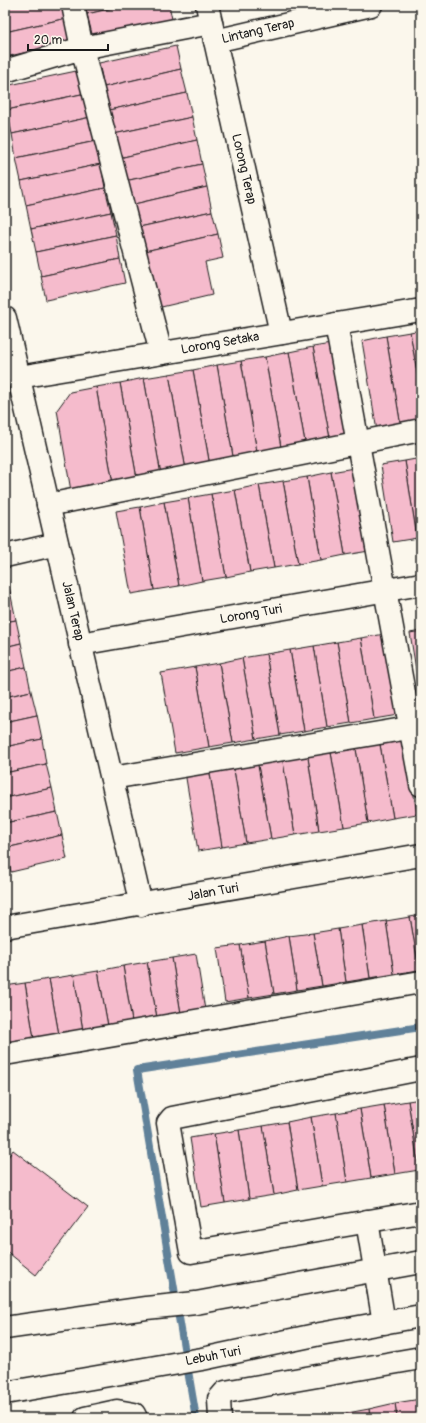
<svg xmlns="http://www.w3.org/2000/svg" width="426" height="1423" viewBox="0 0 426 1423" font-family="Pangolin,sans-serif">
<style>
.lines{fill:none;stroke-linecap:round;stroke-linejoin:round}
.stream{stroke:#618199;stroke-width:8}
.building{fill:#f5bbcc;stroke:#1c1c1c}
.minor-casing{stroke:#1c1c1c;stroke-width:25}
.major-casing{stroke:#1c1c1c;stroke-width:25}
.minor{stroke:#fbf7ec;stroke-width:22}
.major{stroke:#fbf7ec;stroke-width:22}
.labels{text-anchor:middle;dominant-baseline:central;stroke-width:4;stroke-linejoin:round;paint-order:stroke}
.street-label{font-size:13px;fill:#1c1c1c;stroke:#fbf7ec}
</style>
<rect width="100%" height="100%" fill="#fbf7ec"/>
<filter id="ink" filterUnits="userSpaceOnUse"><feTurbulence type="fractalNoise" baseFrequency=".025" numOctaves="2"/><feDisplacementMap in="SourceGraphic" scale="8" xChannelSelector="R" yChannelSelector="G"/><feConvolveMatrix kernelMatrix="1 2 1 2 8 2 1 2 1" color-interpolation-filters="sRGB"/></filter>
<g filter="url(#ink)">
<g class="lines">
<path class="stream" d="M196 1418 137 1070 421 1027"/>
</g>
<g class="building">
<path d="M15 5H65L67 18 5 32V7Z"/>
<path d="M85 5H126L87 14Z"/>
<path d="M126 5H169L172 19 93 38 87 14Z"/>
<path d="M67 18 73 42 5 57V32Z"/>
<path d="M176 46 181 69 104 87 99 63Z"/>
<path d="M181 69 187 93 109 110 104 87Z"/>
<path d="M81 70 86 93 7 110 5 86Z"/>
<path d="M86 93 91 117 12 134 7 110Z"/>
<path d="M187 93 192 117 114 134 109 110Z"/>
<path d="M91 117 96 141 16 158 12 134Z"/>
<path d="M192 117 197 140 119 158 114 134Z"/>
<path d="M197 140 202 164 125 181 119 158Z"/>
<path d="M96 141 101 164 21 181 16 158Z"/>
<path d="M101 164 105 188 26 205 21 181Z"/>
<path d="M202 164 207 187 130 205 125 181Z"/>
<path d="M207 187 212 211 135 228 130 205Z"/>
<path d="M105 188 111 212 31 229 26 205Z"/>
<path d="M212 211 218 234 141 252 135 228Z"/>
<path d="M111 212 116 235 36 252 31 229Z"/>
<path d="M218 234 223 258 205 262 212 295 153 309 141 252Z"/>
<path d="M116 235 120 259 41 276 36 252Z"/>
<path d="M120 259 125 283 46 300 41 276Z"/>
<path d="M421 330V396L410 332Z"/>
<path d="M410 332 421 396V429L402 433 386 336Z"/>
<path d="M386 336 402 433 378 437 362 341Z"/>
<path d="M337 343 355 440 331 444 313 347Z"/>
<path d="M313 347 331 444 306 448 289 352Z"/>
<path d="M289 352 306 448 282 453 265 357Z"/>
<path d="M265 357 282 453 258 458 241 361Z"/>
<path d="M241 361 258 458 234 462 217 365Z"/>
<path d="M217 365 234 462 210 466 193 370Z"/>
<path d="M193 370 210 466 186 470 169 374Z"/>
<path d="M169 374 186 470 161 475 144 378Z"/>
<path d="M144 378 161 475 137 479 120 383Z"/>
<path d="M120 383 137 479 113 484 96 387Z"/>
<path d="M96 387 113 484 71 491 57 410 70 392Z"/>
<path d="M421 458V537L417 538 405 461Z"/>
<path d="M405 461 417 538 393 542 381 465Z"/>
<path d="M354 468 369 551 345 555 331 472Z"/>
<path d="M331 472 345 555 321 560 307 477Z"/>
<path d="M307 477 321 560 298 564 283 481Z"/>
<path d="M283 481 298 564 274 568 259 485Z"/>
<path d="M259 485 274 568 250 572 235 490Z"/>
<path d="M235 490 250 572 226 577 211 494Z"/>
<path d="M211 494 226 577 202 581 188 498Z"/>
<path d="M188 498 202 581 179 586 164 502Z"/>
<path d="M164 502 179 586 154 590 140 507Z"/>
<path d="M140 507 154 590 131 594 116 511Z"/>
<path d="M6 571 11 596 5 597V572Z"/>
<path d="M11 596 16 620 5 622V597Z"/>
<path d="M16 620 21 643 5 647V622Z"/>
<path d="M421 631V700L410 633Z"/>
<path d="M385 634 398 715 374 719 361 638Z"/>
<path d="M361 638 374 719 351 723 337 642Z"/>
<path d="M337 642 351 723 327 727 314 646Z"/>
<path d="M21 643 26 667 5 672V647Z"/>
<path d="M314 646 327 727 304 731 290 650Z"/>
<path d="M290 650 304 731 280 735 266 654Z"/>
<path d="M266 654 280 735 256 739 242 658Z"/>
<path d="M242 658 256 739 233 743 219 663Z"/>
<path d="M219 663 233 743 209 747 195 667Z"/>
<path d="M26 667 31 691 5 697V672Z"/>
<path d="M195 667 209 747 175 753 161 673Z"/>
<path d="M31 691 37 715 5 722V697Z"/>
<path d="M37 715 42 739 5 747V722Z"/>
<path d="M404 735 417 814 393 818 379 739Z"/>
<path d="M42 739 46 764 5 773V747Z"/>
<path d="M379 739 393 818 368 823 355 743Z"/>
<path d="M355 743 368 823 344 827 330 747Z"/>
<path d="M330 747 344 827 319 831 307 751Z"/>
<path d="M307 751 319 831 295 835 282 756Z"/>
<path d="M282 756 295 835 271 839 257 760Z"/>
<path d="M257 760 271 839 246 843 233 764Z"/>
<path d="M46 764 52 788 5 798V773Z"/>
<path d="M233 764 246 843 222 847 209 768Z"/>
<path d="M209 768 222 847 198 851 185 772Z"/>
<path d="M52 788 57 812 5 823V798Z"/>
<path d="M57 812 62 835 6 848 5 823Z"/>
<path d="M62 835 67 859 11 872 6 848Z"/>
<path d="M421 915V970H419L410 917Z"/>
<path d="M410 917 419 970 394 974 386 921Z"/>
<path d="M386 921 394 974 370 978 362 925Z"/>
<path d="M362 925 370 978 346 982 338 929Z"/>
<path d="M338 929 346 982 322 986 313 933Z"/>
<path d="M313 933 322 986 297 990 289 936Z"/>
<path d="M289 936 297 990 274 994 265 941Z"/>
<path d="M265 941 274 994 249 998 240 945Z"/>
<path d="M240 945 249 998 225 1002 217 948Z"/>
<path d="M196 954 205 1010 181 1014 172 958Z"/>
<path d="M172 958 181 1014 157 1018 147 962Z"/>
<path d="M147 962 157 1018 132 1022 123 966Z"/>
<path d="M123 966 132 1022 108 1026 98 971Z"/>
<path d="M98 971 108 1026 83 1031 74 975Z"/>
<path d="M74 975 83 1031 59 1035 49 979Z"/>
<path d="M49 979 59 1035 34 1039 25 983Z"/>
<path d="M25 983 34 1039 9 1043 5 1016V986Z"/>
<path d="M5 1016 9 1043 5 1044Z"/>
<path d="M421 1099V1170H419L408 1101Z"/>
<path d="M408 1101 419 1170 395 1174 384 1105Z"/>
<path d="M384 1105 395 1174 371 1178 360 1109Z"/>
<path d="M360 1109 371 1178 347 1182 336 1113Z"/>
<path d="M336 1113 347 1182 322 1186 311 1117Z"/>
<path d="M311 1117 322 1186 298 1190 287 1122Z"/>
<path d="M287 1122 298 1190 274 1195 263 1126Z"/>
<path d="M263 1126 274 1195 249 1199 239 1130Z"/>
<path d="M239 1130 249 1199 225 1203 214 1134Z"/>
<path d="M214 1134 225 1203 201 1207 190 1138Z"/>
<path d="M13 1150 88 1207 36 1275 5 1250V1161Z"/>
<path d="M421 1399V1418H397L395 1403Z"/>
<path d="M395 1403 397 1418H370L369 1409Z"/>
<path d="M369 1409 370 1418H342V1414Z"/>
<path d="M342 1414V1418H319Z"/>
</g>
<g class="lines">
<defs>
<g id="minor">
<path d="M73 5 82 48 211 23"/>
<path d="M207 5 281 333"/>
<path d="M215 41 371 5"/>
<path d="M5 71 82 48 161 353"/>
<path d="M5 318 141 905"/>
<path d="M336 324 421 785"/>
<path d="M19 377 421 310"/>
<path d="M48 505 421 430"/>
<path d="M5 556 57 544"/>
<path d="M80 644 421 584"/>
<path d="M112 778 421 726"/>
<path d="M5 927 421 855"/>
<path d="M5 1054 421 982"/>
<path d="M421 1069 172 1118 168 1123 191 1252 421 1212"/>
<path d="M367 1221 384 1323"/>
<path d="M85 1418 117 1411 134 1414 136 1418"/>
<path d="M220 1418 219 1399 225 1392 421 1358"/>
</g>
<g id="major">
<path d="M5 1328 146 1308 196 1303 421 1262"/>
<path d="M5 1393 202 1359 320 1334 421 1316"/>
</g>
</defs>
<use href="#minor" class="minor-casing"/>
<use href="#major" class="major-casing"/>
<use href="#minor" class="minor"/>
<use href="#major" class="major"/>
</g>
</g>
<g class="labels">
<g class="street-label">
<text transform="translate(258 31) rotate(-13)">Lintang Terap</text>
<text transform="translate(244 169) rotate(77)">Lorong Terap</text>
<text transform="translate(220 343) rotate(-10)">Lorong Setaka</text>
<text transform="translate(73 611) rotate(77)">Jalan Terap</text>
<text transform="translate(251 614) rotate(-10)">Lorong Turi</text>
<text transform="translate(213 892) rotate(-10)">Jalan Turi</text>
<text transform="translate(213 1356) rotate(-11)">Lebuh Turi</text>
</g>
</g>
<rect width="426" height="1423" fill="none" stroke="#fbf7ec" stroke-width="20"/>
<rect x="10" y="10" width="406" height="1403" fill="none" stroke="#1c1c1c" stroke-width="1.5" filter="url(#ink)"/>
<path d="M28 44v6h80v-6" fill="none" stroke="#1c1c1c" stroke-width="2"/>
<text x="34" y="44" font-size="12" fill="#1c1c1c" stroke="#fbf7ec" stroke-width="3" paint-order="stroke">20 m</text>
</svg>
